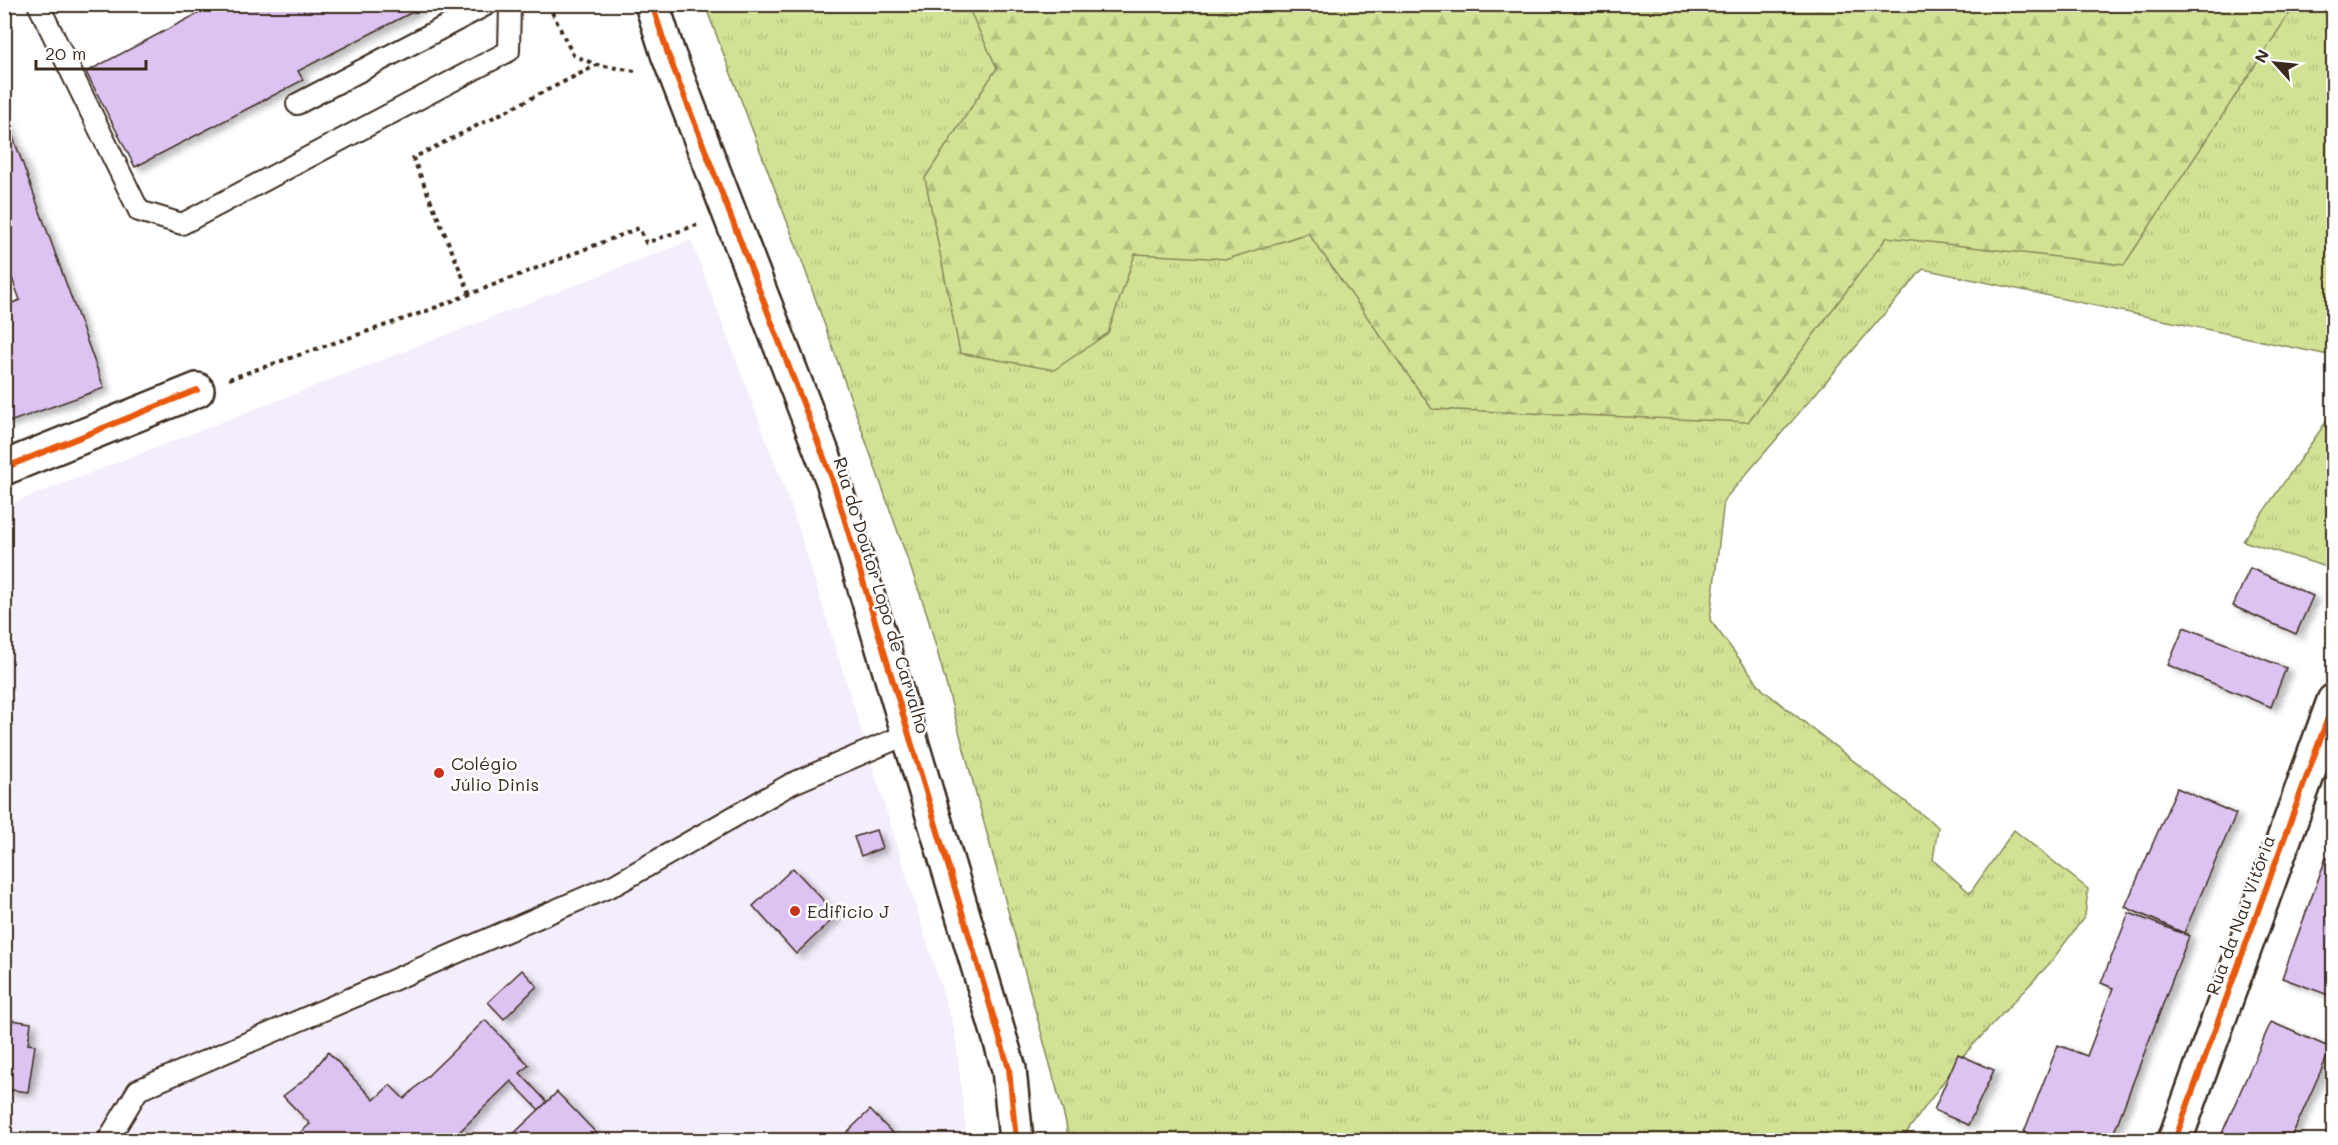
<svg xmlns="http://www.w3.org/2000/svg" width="2338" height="1145" viewBox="0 0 2338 1145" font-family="Mali,sans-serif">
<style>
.built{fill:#f4edfb}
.grass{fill:url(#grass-tufts);stroke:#86865a;stroke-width:1.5}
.forest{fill:url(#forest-firs);stroke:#86865a;stroke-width:1.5}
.building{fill:#dcc3f2;stroke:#3b2a1e;stroke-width:1.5;filter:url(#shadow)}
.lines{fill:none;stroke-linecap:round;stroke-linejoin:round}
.lane-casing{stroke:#3b2a1e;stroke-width:24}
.street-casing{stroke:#3b2a1e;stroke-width:38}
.path{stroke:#3b2a1e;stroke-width:4;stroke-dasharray:4.5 4.5;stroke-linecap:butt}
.lane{stroke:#fff;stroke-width:20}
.street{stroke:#fff;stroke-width:33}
.cycleway-casing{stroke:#fff;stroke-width:10}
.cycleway{stroke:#e8590c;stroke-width:6}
.poi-dot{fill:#c8321e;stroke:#fff;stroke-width:2}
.labels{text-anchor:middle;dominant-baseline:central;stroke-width:5;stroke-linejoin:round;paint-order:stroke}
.street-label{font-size:18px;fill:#3b2a1e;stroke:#fff}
.poi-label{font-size:18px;fill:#3b2a1e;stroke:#fff;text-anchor:start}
</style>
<defs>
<pattern id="grass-tufts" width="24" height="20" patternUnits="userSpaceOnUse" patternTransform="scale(1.5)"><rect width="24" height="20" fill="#d2e295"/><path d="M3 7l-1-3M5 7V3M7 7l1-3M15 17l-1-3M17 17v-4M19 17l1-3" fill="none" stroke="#b5c280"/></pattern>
<pattern id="forest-firs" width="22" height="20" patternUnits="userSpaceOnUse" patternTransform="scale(1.5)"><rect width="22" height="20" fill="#d2e295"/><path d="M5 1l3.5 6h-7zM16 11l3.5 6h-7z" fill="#b5c280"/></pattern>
<filter id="shadow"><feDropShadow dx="6" dy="4" stdDeviation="3" flood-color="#0004"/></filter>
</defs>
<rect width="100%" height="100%" fill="#fff"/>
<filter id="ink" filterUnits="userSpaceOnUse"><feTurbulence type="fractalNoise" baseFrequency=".0167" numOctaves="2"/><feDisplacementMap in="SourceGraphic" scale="12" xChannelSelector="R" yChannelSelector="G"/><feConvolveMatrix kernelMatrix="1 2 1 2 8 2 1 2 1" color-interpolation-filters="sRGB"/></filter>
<g filter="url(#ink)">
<path class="built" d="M691 240 794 514 955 1032 967 1140H5V506Z"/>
<g class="grass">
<path d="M705 5H2333V356L1923 269 1724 500 1710 620 1763 690 1938 827 1933 860 1970 893 2014 830 2088 889 2085 916 2050 963 1960 1059 1901 1140H1068L1066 1123 927 614 802 261Z"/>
<path d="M2333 412V569L2243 541Z"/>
</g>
<path class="forest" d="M967 5H2295L2124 265 1887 237 1748 422 1432 409 1308 233 1228 259 1135 254 1108 333 1054 370 960 353 925 178 997 68Z"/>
<g class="building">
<path d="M216 4H428L298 71 303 80 135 167 86 72Z"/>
<path d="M4 112 104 388 4 424V306L20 300 4 256Z"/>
<path d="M2250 568 2313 596 2296 634 2233 606Z"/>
<path d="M2184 627 2286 668 2271 707 2168 665Z"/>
<path d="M2177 788 2236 814 2184 933 2125 907Z"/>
<path d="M876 830 882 848 861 856 854 837Z"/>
<path d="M2326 858 2334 860V997L2282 978Z"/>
<path d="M793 868 837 915 796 954 753 906Z"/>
<path d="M2129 913 2189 936 2111 1140H2047L2024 1132 2058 1045 2087 1056 2113 988 2101 983Z"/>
<path d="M522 970 537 986 504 1019 488 1002Z"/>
<path d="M4 1019 31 1023 28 1044 35 1045 28 1092 4 1089Z"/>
<path d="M485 1020 529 1065 520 1073 547 1102 539 1110 511 1081 451 1140H292L310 1124 283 1096 309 1076 328 1052 374 1100 390 1085 404 1099Z"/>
<path d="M2271 1022 2331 1048 2290 1140H2219Z"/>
<path d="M1958 1054 1994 1070 1968 1125 1934 1110Z"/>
<path d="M557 1092 602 1139 507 1140 547 1102Z"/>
<path d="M870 1110 899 1140H839Z"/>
</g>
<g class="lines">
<defs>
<g id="lane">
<path d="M38 4 139 211 182 224 509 51 510 4"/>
<path d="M297 104 488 4"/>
<path d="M108 1140 138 1090 616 884 791 784 910 733"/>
</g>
<g id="street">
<path d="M652 4 668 54 833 481 1009 1069 1016 1140"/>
<path d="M4 468 197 390"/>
<path d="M2175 1140 2334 701"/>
</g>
</defs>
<use href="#lane" class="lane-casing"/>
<use href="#street" class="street-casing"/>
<g class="path">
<path d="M548 4 573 55 597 65 635 71"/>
<path d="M470 294 413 158 597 65"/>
<path d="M229 379 424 312 639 228 646 243 697 225"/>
</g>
<use href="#lane" class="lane"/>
<use href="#street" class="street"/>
<defs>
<g id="cycleway">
<path d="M652 4 668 54 833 481 1009 1069 1016 1140"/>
<path d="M4 468 197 390"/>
<path d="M2175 1140 2334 701"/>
</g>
</defs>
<use href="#cycleway" class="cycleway-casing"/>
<use href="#cycleway" class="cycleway"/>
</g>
</g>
<g class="poi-dot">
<circle cx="439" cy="773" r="6"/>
<circle cx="795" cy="911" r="6"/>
</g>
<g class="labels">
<g class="street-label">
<text transform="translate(882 595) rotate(73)">Rua do Doutor Lopo de Carvalho</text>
<text transform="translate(2240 915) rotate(-70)">Rua da Nau Vitória</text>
</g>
<g class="poi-label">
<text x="451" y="763">Colégio<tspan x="451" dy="21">Júlio Dinis</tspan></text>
<text x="807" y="911">Edificio J</text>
</g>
</g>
<rect width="2338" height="1145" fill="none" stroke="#fff" stroke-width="24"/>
<rect x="12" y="12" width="2314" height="1121" fill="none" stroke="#3b2a1e" stroke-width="2" filter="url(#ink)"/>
<g transform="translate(2275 63) rotate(297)" stroke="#ffffff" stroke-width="4.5" paint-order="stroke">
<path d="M0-4.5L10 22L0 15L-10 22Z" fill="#3b2a1e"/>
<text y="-9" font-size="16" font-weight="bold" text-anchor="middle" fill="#3b2a1e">N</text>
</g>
<path d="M36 60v9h110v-9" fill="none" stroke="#3b2a1e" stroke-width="3"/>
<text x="45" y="60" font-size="18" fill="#3b2a1e" stroke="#ffffff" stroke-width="4.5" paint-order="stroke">20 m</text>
</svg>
